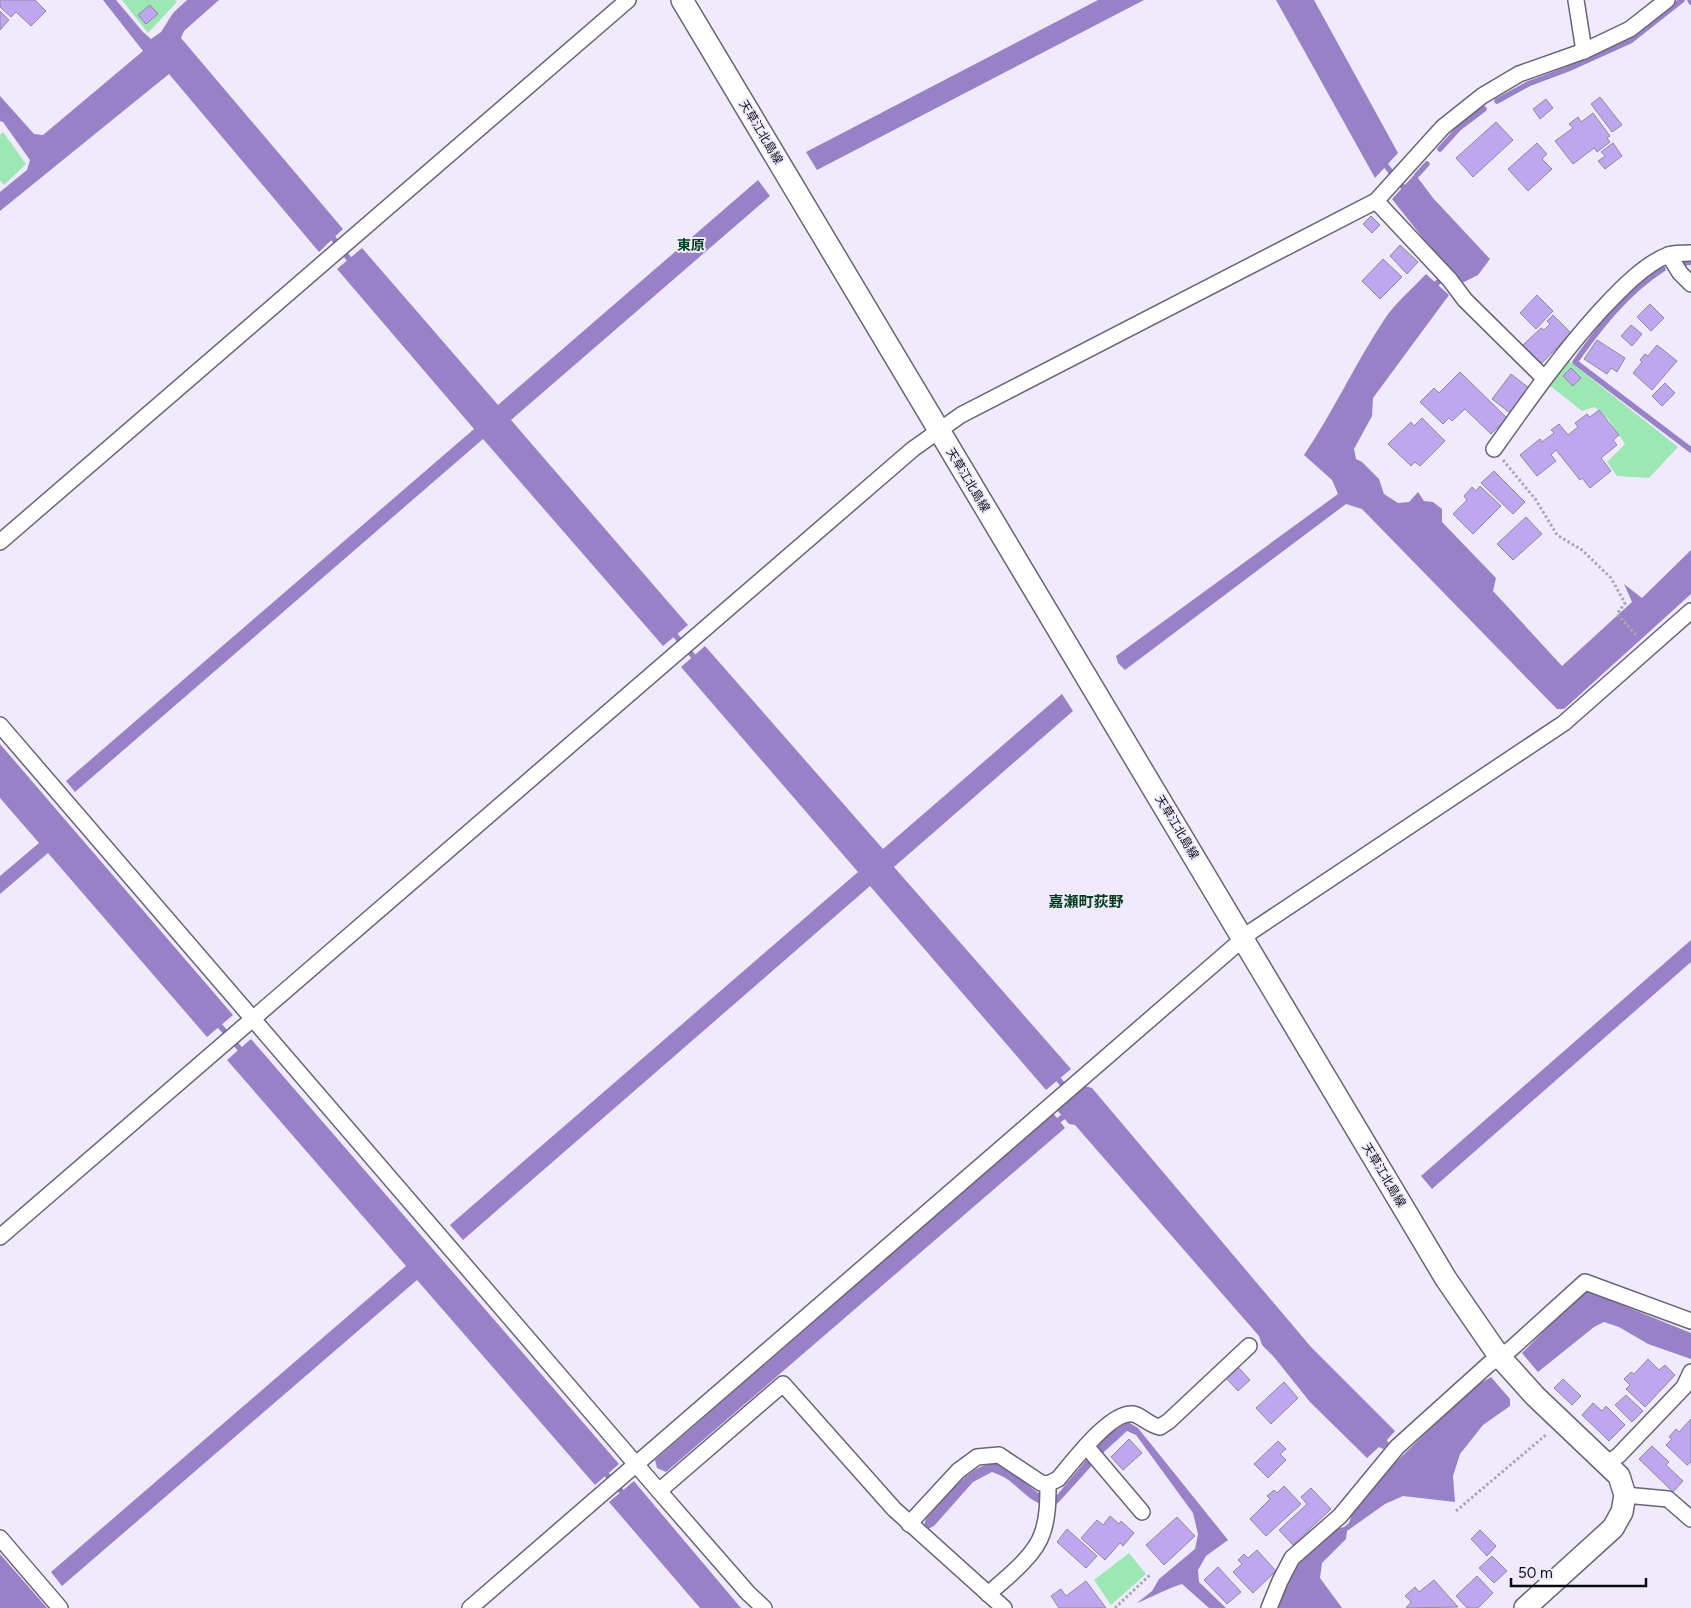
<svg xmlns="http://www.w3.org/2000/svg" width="1691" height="1608" viewBox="0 0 1691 1608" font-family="Figtree,'Noto Sans JP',sans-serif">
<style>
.green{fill:#9de7b5}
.water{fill:#9881c6}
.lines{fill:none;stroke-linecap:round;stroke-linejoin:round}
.stream{stroke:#9881c6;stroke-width:5.5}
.building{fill:#bfa7f0;stroke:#8e899c}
.street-casing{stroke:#696476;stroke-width:18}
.secondary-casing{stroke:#696476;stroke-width:24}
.path{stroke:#aaa6b4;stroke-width:3;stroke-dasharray:2.5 2.5;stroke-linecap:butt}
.street{stroke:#fff;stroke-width:15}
.secondary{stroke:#fff;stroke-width:21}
.labels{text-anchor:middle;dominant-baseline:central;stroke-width:4;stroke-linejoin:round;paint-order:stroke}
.street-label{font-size:12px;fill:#0d0b12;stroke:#f0ebfc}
.neighbourhood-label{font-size:14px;font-weight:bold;fill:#003d1e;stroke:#f0ebfc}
.quarter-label{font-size:15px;font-weight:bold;fill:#003d1e;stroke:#f0ebfc}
</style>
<rect width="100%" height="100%" fill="#f0ebfc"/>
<g class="green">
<path d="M122 0H175L177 2 148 33Z"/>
<path d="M3 132 26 164 4 185 0 180V135Z"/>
<path d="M1569 361 1678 447 1649 478 1617 476 1607 462 1625 444 1609 420 1595 407 1582 411 1549 385Z"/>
<path d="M1129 1553 1146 1574 1111 1605 1094 1580Z"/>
</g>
<g class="water">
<path d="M103 0H116L143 32 151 39 161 32 173 13 187 0H219L184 31 181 38 343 229 319 252 169 74 0 211V192L27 170 30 160 3 122 0 121V96L34 134 43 135 143 51Z"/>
<path d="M1098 0H1144L817 170 806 152Z"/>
<path d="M1276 0H1314L1398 153 1375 178Z"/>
<path d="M1415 174 1433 198 1490 259 1478 275 1462 283 1426 242 1392 199Z"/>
<path d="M758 180 770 196 511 420 688 625 663 646 483 439 75 792 66 781 474 429 337 269 362 248 498 405Z"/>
<path d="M1426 274 1449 295 1373 398 1372 416 1354 449 1356 459 1362 462 1379 479 1384 494 1398 503 1409 502 1418 492 1424 501 1433 502 1442 509V522L1496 578 1493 591 1562 666 1632 602 1624 584 1642 598 1691 550V594L1564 709H1557L1362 509 1346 504 1125 670 1118 663 1116 656 1338 494 1332 480 1304 455C1333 412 1355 364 1384 320 1395 303 1412 289 1426 274Z"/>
<path d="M705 646 883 849 1062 694 1073 711 894 867 1071 1069 1046 1090 870 886 463 1240 450 1225 858 872 681 667Z"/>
<path d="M0 744 233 1015 207 1037 48 853 0 894V876L39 843 0 798Z"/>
<path d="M1691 940V962L1432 1189 1421 1176Z"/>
<path d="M251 1039 619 1464 595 1485 417 1280 62 1586 51 1572 406 1266 227 1060Z"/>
<path d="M1085 1086 1092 1088 1311 1347 1395 1431 1387 1440 1389 1444 1383 1449 1379 1447 1367 1458 1310 1402 1274 1357 1262 1345 1259 1336 1075 1125 1069 1124 1057 1110Z"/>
<path d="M1053 1113 1065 1128 666 1472 657 1468 655 1460Z"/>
<path d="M1585 1290 1691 1333V1359L1648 1344 1619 1327 1604 1322 1594 1327 1538 1372 1522 1353Z"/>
<path d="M1491 1377 1510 1399V1406L1483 1425 1460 1454 1453 1476 1455 1502 1403 1496 1385 1504 1347 1531 1346 1539 1322 1563 1320 1578 1342 1608H1276L1299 1560 1333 1530 1344 1527 1349 1523 1353 1510 1377 1480 1474 1387Z"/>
<path d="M1128 1422 1138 1428 1228 1540 1206 1556 1198 1570 1199 1582 1226 1608H1209L1182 1584C1166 1589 1152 1597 1137 1603L1152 1591 1159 1579 1195 1549 1198 1534 1193 1513 1136 1435 1127 1431 1105 1451 1058 1503C1037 1512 1022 1489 1007 1479 1003 1476 997 1474 992 1472L973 1482 934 1526 928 1529 924 1525 926 1519C941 1503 975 1455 1001 1465 1019 1472 1030 1491 1048 1498L1057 1495 1106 1436Z"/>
<path d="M634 1481 638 1486 741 1608H700L609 1502Z"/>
<path d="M0 1554 47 1608H0Z"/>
</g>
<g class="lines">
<g class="stream">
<path d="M1690 0 1691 2"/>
<path d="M1497 101 1528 84 1568 69 1630 41 1682 0"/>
<path d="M1440 149 1459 128 1484 109"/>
<path d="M1383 162 1403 187"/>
<path d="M1417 175 1427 164"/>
<path d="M333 238 349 259"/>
<path d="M1685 263 1691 262"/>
<path d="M1663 269C1626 293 1600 327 1575 362L1691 450"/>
<path d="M1436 284 1446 275"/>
<path d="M675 635 693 656"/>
<path d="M220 1026 240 1049"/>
<path d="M1059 1080 1068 1091"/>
<path d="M1059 1120 1063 1117"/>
<path d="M607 1475 621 1491"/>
</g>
</g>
<g class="building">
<path d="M0 0H35L46 11 31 26 16 12 11 17 0 7Z"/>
<path d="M150 5 158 14 146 24 138 15Z"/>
<path d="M0 11 9 20 0 30Z"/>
<path d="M1600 97 1622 125 1612 132 1591 104Z"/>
<path d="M1546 99 1553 108 1540 119 1533 109Z"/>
<path d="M1593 113 1610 136 1607 138 1610 142 1597 152 1594 148 1573 164 1555 141 1573 128 1569 124 1578 117 1581 122Z"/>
<path d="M1496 122 1513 140 1473 177 1456 158Z"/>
<path d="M1537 143 1547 154 1542 159 1552 169 1528 191 1508 169Z"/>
<path d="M1613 143 1622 156 1605 169 1598 161 1605 156 1601 152Z"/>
<path d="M1371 216 1380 225 1372 233 1363 224Z"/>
<path d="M1400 245 1418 262 1407 274 1390 256Z"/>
<path d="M1383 259 1402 277 1380 299 1362 281Z"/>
<path d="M1537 295 1553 311 1536 329 1520 313Z"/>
<path d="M1650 304 1664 318 1651 331 1637 317Z"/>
<path d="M1553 315 1571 333 1541 364 1522 346 1541 328 1544 330 1550 324 1547 321Z"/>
<path d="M1631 325 1642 334 1632 346 1621 336Z"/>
<path d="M1597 340 1625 358 1617 372 1611 368 1607 374 1584 359Z"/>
<path d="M1657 345 1677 361 1652 390 1633 373 1642 362 1640 360 1645 354 1648 356Z"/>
<path d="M1571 368 1581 378 1573 386 1563 376Z"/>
<path d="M1460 372 1507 418 1491 434 1465 409 1452 421 1449 418 1443 424 1420 402 1434 388 1439 393Z"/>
<path d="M1511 374 1529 388 1510 413 1492 399Z"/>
<path d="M1665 383 1675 393 1662 406 1652 396Z"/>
<path d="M1599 410 1619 435 1613 440 1617 445 1601 458 1611 471 1590 488 1582 478 1580 480 1556 450 1551 455 1556 461 1537 476 1520 455 1540 439 1542 442 1554 433 1551 430 1559 424 1568 435 1578 427 1575 423 1587 414 1590 417Z"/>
<path d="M1422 418 1445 441 1420 466 1415 462 1411 466 1388 444 1411 422 1414 426Z"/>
<path d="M1494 471 1525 502 1513 514 1481 483Z"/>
<path d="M1480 486 1501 506 1473 534 1453 514 1467 500 1464 496 1472 487 1476 491Z"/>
<path d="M1526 517 1542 534 1513 560 1497 544Z"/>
<path d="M1648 1359 1659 1370 1665 1365 1675 1375 1645 1407 1626 1389 1630 1385 1624 1379 1631 1372 1634 1374Z"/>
<path d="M1238 1367 1250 1380 1238 1391 1226 1378Z"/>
<path d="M1563 1379 1581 1396 1572 1405 1554 1388Z"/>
<path d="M1284 1382 1298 1398 1271 1424 1256 1408Z"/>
<path d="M1626 1395 1643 1411 1632 1422 1615 1405Z"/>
<path d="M1593 1403 1602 1411 1606 1406 1625 1425 1609 1441 1582 1415Z"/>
<path d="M1691 1419V1462L1687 1465 1666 1445 1672 1439 1669 1437 1676 1429 1679 1432Z"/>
<path d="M1129 1439 1142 1453 1123 1470 1111 1457Z"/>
<path d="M1278 1441 1286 1449 1280 1454 1286 1460 1268 1478 1254 1464Z"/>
<path d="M1652 1446 1669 1462 1666 1465 1683 1481 1673 1492 1639 1459Z"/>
<path d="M1284 1486 1301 1504 1266 1536 1250 1519 1270 1499 1267 1496 1274 1490 1277 1493Z"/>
<path d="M1311 1488 1331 1509 1293 1545 1279 1530 1307 1504 1301 1497Z"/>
<path d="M1110 1516 1119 1524 1121 1521 1134 1533 1123 1546 1120 1543 1105 1560 1081 1538 1097 1520 1103 1525Z"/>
<path d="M1177 1517 1195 1536 1164 1565 1146 1545Z"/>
<path d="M1067 1529 1097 1556 1086 1568 1057 1542Z"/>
<path d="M1480 1530 1496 1546 1487 1556 1471 1539Z"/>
<path d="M1257 1550 1276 1571 1253 1593 1233 1572 1242 1564 1238 1560 1244 1554 1248 1558Z"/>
<path d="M1492 1556 1507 1571 1494 1583 1479 1568Z"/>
<path d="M1218 1567 1241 1592 1227 1604 1204 1580Z"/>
<path d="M1477 1576 1493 1593 1478 1608H1467L1456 1596Z"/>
<path d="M1434 1580 1458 1607 1406 1608 1411 1602 1405 1596 1415 1587 1419 1592Z"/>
<path d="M1086 1581 1106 1608H1059L1051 1596 1061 1589 1066 1596Z"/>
</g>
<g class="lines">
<defs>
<g id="street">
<path d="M1576 0 1584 51"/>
<path d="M1376 201 1450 280 1465 300 1544 378"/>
<path d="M1669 255 1680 273 1691 284"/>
<path d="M1494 449C1528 401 1561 354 1601 310 1619 291 1643 265 1668 255 1675 253 1684 253 1691 253"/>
<path d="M0 542 628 0"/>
<path d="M0 725 659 1491 748 1593 764 1608"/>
<path d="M0 1237 913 449 961 415 1376 201 1443 127 1482 96 1519 74 1584 51 1630 29 1667 0"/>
<path d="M1086 1446 1142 1512"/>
<path d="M1607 1464 1619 1455 1684 1387 1691 1372"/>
<path d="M659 1491 783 1384 894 1509 1004 1608"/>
<path d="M1625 1495 1668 1499 1691 1519"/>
<path d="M909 1524 958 1471 977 1457 999 1455 1041 1483 1048 1484 1058 1479C1072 1463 1110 1411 1133 1414 1141 1415 1148 1425 1160 1427L1169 1421 1249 1346"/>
<path d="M0 1538 60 1608"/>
<path d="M988 1594C1005 1579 1035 1556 1042 1534 1048 1518 1048 1500 1048 1484"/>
<path d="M470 1608 1252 931 1564 723 1691 611"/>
<path d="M1269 1608 1280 1581 1292 1558 1340 1516 1397 1447 1489 1364 1511 1349 1585 1282 1691 1321"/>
</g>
<path id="secondary" d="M682 0 1446 1279 1499 1356 1535 1396 1619 1476 1625 1495 1622 1512 1613 1528 1525 1608"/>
</defs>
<use href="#street" class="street-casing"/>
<use href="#secondary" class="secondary-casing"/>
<g class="path">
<path d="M1503 460 1536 500 1557 535 1582 550 1611 578 1625 603 1617 614 1638 637"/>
<path d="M1456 1511 1547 1434"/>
<path d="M1115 1608 1151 1574"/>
</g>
<use href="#street" class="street"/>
<use href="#secondary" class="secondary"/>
</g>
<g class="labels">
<g class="street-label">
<text transform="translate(761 132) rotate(59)">天草江北島線</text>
<text transform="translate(968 480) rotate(59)">天草江北島線</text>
<text transform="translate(1177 827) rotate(59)">天草江北島線</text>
<text transform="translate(1384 1175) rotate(59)">天草江北島線</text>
</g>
<g class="neighbourhood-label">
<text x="691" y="245">東原</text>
</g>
<g class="quarter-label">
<text x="1086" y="902">嘉瀬町荻野</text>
</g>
</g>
<path d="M1511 1578v8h135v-8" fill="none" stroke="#0d0b12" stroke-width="2.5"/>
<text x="1518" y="1578" font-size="15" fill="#0d0b12" stroke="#f0ebfc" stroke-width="4" paint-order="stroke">50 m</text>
</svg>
